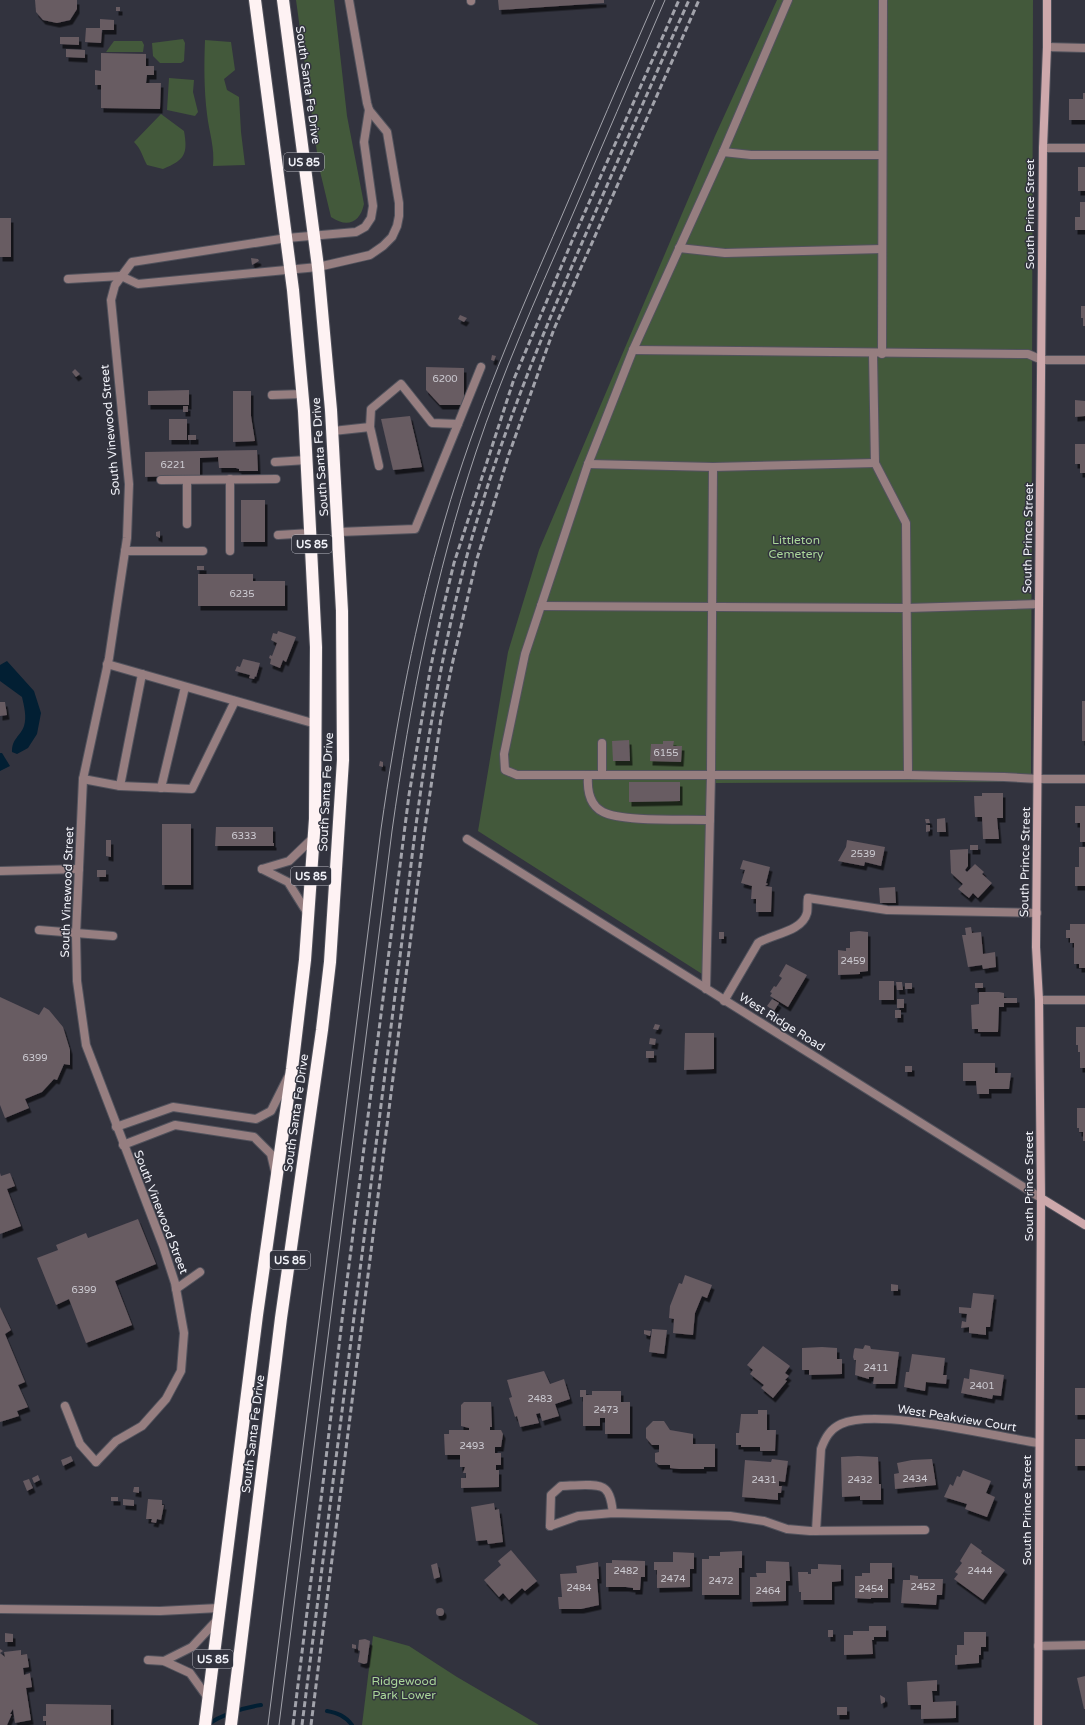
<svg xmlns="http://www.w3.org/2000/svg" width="1085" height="1725" viewBox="0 0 1085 1725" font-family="'Varela Round',sans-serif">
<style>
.green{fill:#43593b}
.water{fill:#021f33}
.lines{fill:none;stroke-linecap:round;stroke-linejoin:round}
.stream{stroke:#021f33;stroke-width:4}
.building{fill:#675b62;filter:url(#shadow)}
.lane-casing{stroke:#51525c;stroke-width:10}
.street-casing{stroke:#51525c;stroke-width:10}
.secondary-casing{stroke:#51525c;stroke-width:10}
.highway-casing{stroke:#51525c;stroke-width:14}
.lane{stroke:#967e80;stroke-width:8}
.street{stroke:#967e80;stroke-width:8}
.secondary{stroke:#cda8ab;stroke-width:8}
.highway{stroke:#fef2f3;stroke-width:12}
.tram{stroke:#a2a3ab;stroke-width:1}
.rail{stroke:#a2a3ab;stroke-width:3;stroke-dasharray:6 3;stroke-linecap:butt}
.labels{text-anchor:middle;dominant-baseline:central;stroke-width:3;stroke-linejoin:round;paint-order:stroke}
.number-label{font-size:10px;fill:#ceccd3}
.shield{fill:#32333e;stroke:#b8b9c1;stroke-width:1}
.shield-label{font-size:11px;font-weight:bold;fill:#f1f2f9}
.street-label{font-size:12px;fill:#f1f2f9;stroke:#32333e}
.park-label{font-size:12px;fill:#aad699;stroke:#32333e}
</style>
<defs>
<filter id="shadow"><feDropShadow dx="2.5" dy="4.5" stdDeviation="0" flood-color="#0009"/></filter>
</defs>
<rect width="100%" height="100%" fill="#32333e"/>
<g class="green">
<path d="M296 0H334L347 116 364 204C360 223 347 228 331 217L319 167Z"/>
<path d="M777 0H1033L1031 782 715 783 710 979 478 831 508 652 539 550 715 136Z"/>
<path d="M183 39 185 43 184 61 181 63H160L153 56 152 43Z"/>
<path d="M205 40 231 42 235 70 224 79 227 90 239 97 241 132 245 165 213 166C215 148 209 132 207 114 204 89 204 65 205 40Z"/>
<path d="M114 41H142L144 45 143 52H106Z"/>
<path d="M169 78 194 80 193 92 198 112 195 116 167 110Z"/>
<path d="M161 114 184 131C188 154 185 160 163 169L147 165C142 156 142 150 134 142Z"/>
<path d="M373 1636 409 1646 457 1677 539 1725H362Z"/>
</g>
<g class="water">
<path d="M7 661 34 691 41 713 37 734 28 748 17 754 12 752C12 738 20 737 24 726 27 717 24 706 22 697L0 681V665Z"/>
<path d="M0 753H2L10 766 0 771Z"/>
</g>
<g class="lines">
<g class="stream">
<path d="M327 1711C338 1713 345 1716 352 1725"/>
<path d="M207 1725C223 1714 242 1708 261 1705"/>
</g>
</g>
<g class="building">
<path d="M35 0H77V9L70 20 57 23 43 20 36 12Z"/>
<path d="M498 0H604V3L499 10Z"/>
<rect x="116" y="7" width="4" height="4"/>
<path d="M100 19 114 20V30H102L101 43 85 42 86 28H100Z"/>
<path d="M60 37H79V45L60 44Z"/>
<path d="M66 49 85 50V58L66 57Z"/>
<path d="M101 53 146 54V66H154V75H147L146 83H161L160 109 101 108V85H95V70L101 71Z"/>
<path d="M1083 93H1085V120H1069V99H1083Z"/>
<rect x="1078" y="167" width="7" height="24"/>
<path d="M1080 202H1085V230H1075V217H1080Z"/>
<rect x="0" y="218" width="11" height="39"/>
<path d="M251 258 258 259 259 261 252 265Z"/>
<path d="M1081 306H1085V326H1083V318H1081Z"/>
<path d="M460 315 467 318 464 322 458 319Z"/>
<path d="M492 355 496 356 494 361 491 360Z"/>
<path d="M426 367 464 368V405H440L426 390Z"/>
<path d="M75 369 80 374 76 377 72 372Z"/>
<path d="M189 390V405H148V391Z"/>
<path d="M233 391H251V416L255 441 233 442Z"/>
<path d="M1075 400 1085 401V416L1075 417Z"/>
<rect x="183" y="406" width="5" height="6"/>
<path d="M410 416 422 467 393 470 381 419Z"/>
<rect x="169" y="419" width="18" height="21"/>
<rect x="188" y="435" width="8" height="5"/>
<path d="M1075 444H1085V473H1080V464H1075Z"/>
<path d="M257 450 258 471H239V469L236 468H219L218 457 200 458V475L145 477V452Z"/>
<rect x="241" y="500" width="24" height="42"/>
<path d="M160 531V538L156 536V532Z"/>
<rect x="197" y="566" width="7" height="4"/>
<path d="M198 574H253V581H285V606H198Z"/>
<path d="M278 631 296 637 286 662 283 660 280 668 270 664 271 659 269 658 270 655 272 656 277 643 271 640 273 633 277 634Z"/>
<path d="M243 659 260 663 256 677 255 676 254 679 249 678 250 675 235 671 237 666 240 667Z"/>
<rect x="1082" y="701" width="3" height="40"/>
<path d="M0 702H5L7 715 0 716Z"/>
<path d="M629 740 630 761H613L612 741Z"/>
<path d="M663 741H674L673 746H682L681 762 650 761 651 744H663Z"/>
<path d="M380 761 383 762V767L379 766Z"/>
<path d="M629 782H680V801L629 802Z"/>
<path d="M982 793H1003V818H997L999 839H983L982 817H975L974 796H982Z"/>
<path d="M1075 806H1085V842H1080V823H1075Z"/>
<path d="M945 818 946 832H937V819Z"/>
<path d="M925 819H929L930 823H926Z"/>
<rect x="162" y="824" width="29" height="61"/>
<path d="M926 825H930V831L926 832Z"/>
<path d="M216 827H273V843H274V846H215Z"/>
<path d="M106 840H111V857L106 856Z"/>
<path d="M847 840 885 847 881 866 865 862 864 866 838 861 846 847Z"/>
<rect x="970" y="845" width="8" height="5"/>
<path d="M1079 847H1085V886H1075V867H1079Z"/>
<path d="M968 849V866L965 870 967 872 975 864 984 872 982 874 992 883 978 898 973 893 969 898 958 889 963 884 951 873 950 850Z"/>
<path d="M743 860 770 867 766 883 768 884 765 886 772 887 771 912H756V899H751L752 886 741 883 745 870 740 869Z"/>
<rect x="97" y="870" width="9" height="7"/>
<path d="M895 887 896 903H880L879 888Z"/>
<path d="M1070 924H1085V968H1079V964H1074V943H1070V938H1066V930H1070Z"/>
<path d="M971 927 972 933 981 932 983 954 995 952 996 967 983 969 982 965 968 967 962 935H966L965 928Z"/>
<path d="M859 931 868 932V971L860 972V974L838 975V950L846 951V948H850V932Z"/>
<rect x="719" y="932" width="5" height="7"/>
<path d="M786 964 807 975 788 1007 770 996 772 993 770 992 774 986 776 987 782 978 779 976Z"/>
<rect x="879" y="981" width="15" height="19"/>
<path d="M896 982H902L903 990H897Z"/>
<rect x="905" y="983" width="7" height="6"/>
<rect x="975" y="983" width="8" height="5"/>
<path d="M979 992H999L1004 993V998H1017V1003H1004V1007H999L998 1032H978V1029H972L971 1005 979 1004Z"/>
<path d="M0 997 39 1015 44 1007 49 1010 63 1027 70 1050V1065L64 1064 57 1080 54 1079 42 1092 25 1099 29 1108 5 1118 0 1105Z"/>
<path d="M772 999 779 1003 774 1011 767 1006Z"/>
<rect x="897" y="999" width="7" height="9"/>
<rect x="895" y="1010" width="6" height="8"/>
<path d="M655 1024 660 1025 658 1030 653 1029Z"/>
<path d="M1076 1027H1085V1068H1080V1052H1078V1045H1076Z"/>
<path d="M685 1033H714V1069L684 1070Z"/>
<path d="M650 1038 656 1039 655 1045 649 1044Z"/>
<rect x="646" y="1051" width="8" height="7"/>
<path d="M963 1063H995V1073H1011L1009 1089H989V1094H977L976 1081H963Z"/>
<rect x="905" y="1066" width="7" height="6"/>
<path d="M1077 1108H1085V1141H1083V1132H1079V1128H1077Z"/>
<path d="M0 1173 1 1176 10 1173 15 1186 7 1189 21 1226 0 1234Z"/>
<path d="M138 1219 156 1264 115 1281 132 1325 86 1343 69 1299 56 1305 37 1258 58 1250 56 1245 86 1233 88 1238Z"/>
<path d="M685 1275 712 1285 707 1298 702 1296 695 1313 693 1335 673 1333 674 1319 669 1318 670 1306 679 1283 682 1284Z"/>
<path d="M891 1284 898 1285V1291H891Z"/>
<path d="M973 1293 994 1295 990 1327H986V1335L969 1333V1327L961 1328 962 1321 966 1322 967 1314 959 1313V1307L971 1308Z"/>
<path d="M0 1307 11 1330 5 1334 25 1382 18 1385 28 1407 17 1411 19 1416 0 1422Z"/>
<path d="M652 1329 667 1330 664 1354 649 1352Z"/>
<path d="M644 1330 651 1331 650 1336 644 1334Z"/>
<path d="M865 1345 870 1346 871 1349 899 1352 895 1384H873L874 1377H869V1379L855 1375 856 1360H854L853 1357 854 1350 855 1348 863 1349Z"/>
<path d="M763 1346 790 1366 785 1373 789 1376 785 1380 787 1381 773 1398 761 1388 764 1385 750 1374 753 1370 747 1365Z"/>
<path d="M822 1347 837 1348V1359H842V1374L809 1375V1370H802V1348Z"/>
<path d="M912 1354 945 1358 943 1375H947L946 1384 926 1382 925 1391 904 1387 906 1372H909Z"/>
<path d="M970 1369 1004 1375 1001 1396 993 1395 992 1399 961 1393 964 1378 969 1379Z"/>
<path d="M544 1371 550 1384 564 1379 570 1399 555 1404 559 1416 542 1421 540 1413 536 1414 539 1423 520 1427 517 1416 515 1417 509 1398 512 1397 507 1380Z"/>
<rect x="1075" y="1388" width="10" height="27"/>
<path d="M580 1390H586V1395H592V1391H621V1402H630V1434H605V1418H600V1426H583V1397H580Z"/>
<path d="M464 1402H491L492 1427H490V1430H501L503 1434 501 1447H495V1453H501V1465H496V1470H499V1487L461 1488V1478H466V1473H463L465 1467H460V1455H445L444 1434H449V1430H469V1428L461 1426V1405Z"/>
<path d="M758 1410H767V1430H776L775 1451H760V1447H741V1445H736V1433H739L741 1414H758Z"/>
<path d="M653 1421H664L670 1430 693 1434V1444H715V1467H704V1469H679L670 1468V1465H659L655 1462V1453L659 1452V1445H652L646 1438V1428Z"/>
<rect x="1075" y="1439" width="10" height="27"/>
<path d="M71 1456 73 1461 63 1466 61 1460Z"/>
<path d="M858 1456 878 1457 879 1484H881V1500H860V1496L842 1497 841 1457Z"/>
<path d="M772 1459 788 1461 785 1482 779 1481V1486H782L781 1493H778V1500L742 1497 745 1460 771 1462Z"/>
<path d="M932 1459 936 1485 895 1489 894 1474 899 1473 897 1463 912 1460Z"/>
<path d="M963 1470 991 1481 986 1493 995 1497 987 1517 965 1509 967 1504 944 1497 950 1484 953 1486 957 1476 960 1477Z"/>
<path d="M38 1475 40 1480 34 1483 32 1478Z"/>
<path d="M29 1479 33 1488 27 1491 23 1481Z"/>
<path d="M134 1487H139V1493L133 1492Z"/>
<rect x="111" y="1497" width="7" height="4"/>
<path d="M123 1499 134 1500V1506L123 1505Z"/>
<path d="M148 1499 162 1500V1505H164L161 1520 157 1519 156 1523 151 1522 152 1519H146Z"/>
<path d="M494 1503 495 1510 499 1509 503 1542 488 1544 487 1540 476 1541 471 1507Z"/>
<path d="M971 1543 982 1551 981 1553 1005 1570 983 1600 954 1579 958 1574 955 1572 962 1563 960 1561Z"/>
<path d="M511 1550 537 1581 525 1591 522 1588 509 1600 503 1593 499 1597 484 1580 501 1565 498 1561Z"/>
<path d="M742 1551V1568H739V1595H702V1559H709V1556H720V1552Z"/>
<path d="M673 1552 694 1553V1569H690V1587L657 1588V1570H654V1562H673Z"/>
<path d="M612 1560 645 1561V1577H641L640 1590H633V1588L626 1587H606V1563H612Z"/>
<path d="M766 1561 789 1562 790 1581H786V1601L750 1602V1577H757L756 1573H766Z"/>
<path d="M598 1562 599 1579H597L599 1605 581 1609H559L558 1597H562L560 1574 577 1573 576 1566Z"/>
<path d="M437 1563 440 1577 434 1579 431 1565Z"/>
<path d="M870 1563H892V1579H888V1598H871V1599L855 1598V1576H862V1573H870Z"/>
<path d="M818 1564 841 1565V1581L832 1582V1600H801V1592H799L798 1572H808V1574H811V1569H818Z"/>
<path d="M910 1575 918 1576V1579H943L942 1595H937L936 1605 901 1603 903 1580H910Z"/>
<circle cx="440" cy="1612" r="4"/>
<path d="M869 1626H886V1637H874V1640H872L873 1654 844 1655V1635H853V1631H869Z"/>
<rect x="828" y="1630" width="5" height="7"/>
<path d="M964 1632H986V1647H981V1655H979V1663L955 1665V1655H957V1645H964Z"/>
<path d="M5 1633 13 1634V1642H5Z"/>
<path d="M365 1639 370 1641 367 1663 364 1664 358 1662 360 1651 358 1650 359 1640Z"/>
<path d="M352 1644 356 1645V1649L352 1648Z"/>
<path d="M0 1649 3 1651 0 1653 5 1657 4 1652 21 1650V1655L27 1654 29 1667 23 1668 24 1675 30 1673 32 1687 26 1688 31 1720 15 1723 13 1709 10 1714H12L7 1725H0Z"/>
<path d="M1085 1676V1709H1084L1077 1678Z"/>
<path d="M937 1680V1691H932L933 1702 956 1701V1718L921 1719V1705H908L907 1682Z"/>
<path d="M880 1695 885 1698V1702L881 1704Z"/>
<path d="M46 1704 111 1705V1725H46V1721H43V1716H46Z"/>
<rect x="837" y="1707" width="10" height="8"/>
</g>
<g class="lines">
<defs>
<g id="lane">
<path d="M471 0V1"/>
<path d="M788 0 723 152 633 350 588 464 525 654 504 754 505 770 517 775H908L1004 777 1038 779"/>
<path d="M1047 47 1085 48"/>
<path d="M723 152 751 155H882"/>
<path d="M679 248 725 253 882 249"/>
<path d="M68 279 121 276"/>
<path d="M633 350 1028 354 1042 360"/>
<path d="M873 354 875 463 906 523 908 775"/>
<path d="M882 354 883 0"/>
<path d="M272 395 303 394"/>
<path d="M370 427 371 409 401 384 432 423 458 424 481 367"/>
<path d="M333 431 370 427 379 466"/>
<path d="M275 462 307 460"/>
<path d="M588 464 713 467 875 463"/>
<path d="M230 479V551"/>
<path d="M161 480 276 479"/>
<path d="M187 524V480"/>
<path d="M339 532 415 529 458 424"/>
<path d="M278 535 311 533"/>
<path d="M125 551H203"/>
<path d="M541 606 907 608 1039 604"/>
<path d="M107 664 316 724"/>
<path d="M588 775C587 789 589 805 603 812 621 822 686 819 710 820"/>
<path d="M602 775V743"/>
<path d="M83 779 120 786 142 674"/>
<path d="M120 786 192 789 235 701"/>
<path d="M161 788 185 687"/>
<path d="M262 869 288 882 308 914"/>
<path d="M262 869 289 861 314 837"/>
<path d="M0 871 79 869"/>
<path d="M808 898 887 910 1037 913"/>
<path d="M39 930 113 936"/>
<path d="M706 989 711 775 713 467"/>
<path d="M176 1289 200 1272"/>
<path d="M65 1406 80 1444 96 1462"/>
<path d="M550 1526 551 1495 561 1486C571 1486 598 1482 605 1489 611 1494 612 1506 613 1513"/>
<path d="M0 1609 160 1611 219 1608"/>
<path d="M148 1660 164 1661 190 1673 208 1698"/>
<path d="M164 1661 192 1647 218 1619"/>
</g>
<g id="street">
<path d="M1043 148H1085"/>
<path d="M121 276 138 284 318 267 370 255 383 246 392 237 397 226 399 216V203L387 132 369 110 367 103 349 0"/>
<path d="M1042 360H1085"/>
<path d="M1038 779H1085"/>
<path d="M467 839 1041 1198"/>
<path d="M1039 1000H1085"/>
<path d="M724 1001 758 943C772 934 802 932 807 913 808 909 807 902 808 898"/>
<path d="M116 1127 173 1107 256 1119 271 1111 288 1077"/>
<path d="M123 1145 175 1125 254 1137 271 1154 275 1171"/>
<path d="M96 1462 116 1441 142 1426 166 1399 181 1371 184 1333 175 1283 163 1246 86 1045 77 981 76 934 83 779 109 658 127 538 129 484 111 300 115 285 132 262 287 238 356 232 365 227 371 218 373 206 364 142 369 110"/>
<path d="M550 1526 578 1516 613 1513 730 1516 764 1521 787 1529 810 1531 925 1530"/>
<path d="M816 1531 821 1449C825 1438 830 1429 841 1424 878 1407 996 1437 1039 1443"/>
<path d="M1038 1646 1085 1645"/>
</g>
<g id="secondary">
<path d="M1041 1198 1085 1225"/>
<path d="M1038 1725 1041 1198 1039 1000 1036 947 1043 148 1047 47V0"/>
</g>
<g id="highway">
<path d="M205 1725 257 1315 292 1069 305 960 315 819 316 647 304 411 293 290 255 0"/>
<path d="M231 1725 281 1318 322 1030 330 962 343 760 342 611 331 410 318 267 283 0"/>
</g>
</defs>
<use href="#lane" class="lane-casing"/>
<use href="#street" class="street-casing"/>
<use href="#secondary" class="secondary-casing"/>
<use href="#highway" class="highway-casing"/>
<use href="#lane" class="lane"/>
<use href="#street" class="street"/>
<use href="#secondary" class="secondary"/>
<use href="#highway" class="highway"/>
<g class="tram">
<path d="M268 1725 381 829C396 724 415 621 445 519 475 415 518 317 561 218 592 146 623 73 655 0"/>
<path d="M279 1725 392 831C410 702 435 575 476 452 502 374 536 298 569 223 601 149 633 74 665 0"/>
</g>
<g class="rail">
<path d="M293 1725 325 1467 342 1320 409 795 430 671 440 621 454 563 514 379 572 241 679 0"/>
<path d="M302 1725 405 917C418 798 435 679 465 563 497 442 545 327 595 213 626 142 657 71 689 0"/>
<path d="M311 1725 423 841 441 718 452 665 476 562 509 454 554 329 699 0"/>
</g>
</g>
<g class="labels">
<g class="number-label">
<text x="445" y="379">6200</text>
<text x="173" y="465">6221</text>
<text x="242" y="594">6235</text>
<text x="666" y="753">6155</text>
<text x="244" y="836">6333</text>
<text x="863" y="854">2539</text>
<text x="853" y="961">2459</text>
<text x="35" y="1058">6399</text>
<text x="84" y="1290">6399</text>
<text x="876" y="1368">2411</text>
<text x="982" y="1386">2401</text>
<text x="540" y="1399">2483</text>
<text x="606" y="1410">2473</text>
<text x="472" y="1446">2493</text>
<text x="915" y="1479">2434</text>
<text x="764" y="1480">2431</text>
<text x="860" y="1480">2432</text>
<text x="626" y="1571">2482</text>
<text x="980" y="1571">2444</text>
<text x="673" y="1579">2474</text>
<text x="721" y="1581">2472</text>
<text x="923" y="1587">2452</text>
<text x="579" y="1588">2484</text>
<text x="871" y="1589">2454</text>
<text x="768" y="1591">2464</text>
</g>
<g class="shield">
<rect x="284" y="153" width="40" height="18" rx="3"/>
<rect x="292" y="535" width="40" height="18" rx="3"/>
<rect x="291" y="867" width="40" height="18" rx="3"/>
<rect x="270" y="1251" width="40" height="18" rx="3"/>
<rect x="193" y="1650" width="40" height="18" rx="3"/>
</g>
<g class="shield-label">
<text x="304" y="162">US 85</text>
<text x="312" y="544">US 85</text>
<text x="311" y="876">US 85</text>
<text x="290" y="1260">US 85</text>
<text x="213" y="1659">US 85</text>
</g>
<g class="street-label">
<text transform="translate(308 85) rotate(82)">South Santa Fe Drive</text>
<text transform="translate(1030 214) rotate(-90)">South Prince Street</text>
<text transform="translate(110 430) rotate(-95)">South Vinewood Street</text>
<text transform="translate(320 457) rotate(-94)">South Santa Fe Drive</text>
<text transform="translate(1028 538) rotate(-89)">South Prince Street</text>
<text transform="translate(326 792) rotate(-87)">South Santa Fe Drive</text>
<text transform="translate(1025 862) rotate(-89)">South Prince Street</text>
<text transform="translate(67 892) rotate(-88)">South Vinewood Street</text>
<text transform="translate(782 1022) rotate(32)">West Ridge Road</text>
<text transform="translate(296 1113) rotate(-82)">South Santa Fe Drive</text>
<text transform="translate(1029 1186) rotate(-90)">South Prince Street</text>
<text transform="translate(161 1212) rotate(69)">South Vinewood Street</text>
<text transform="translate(957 1418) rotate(9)">West Peakview Court</text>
<text transform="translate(253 1434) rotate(-83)">South Santa Fe Drive</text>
<text transform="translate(1027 1510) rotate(-90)">South Prince Street</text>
</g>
<g class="park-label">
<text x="796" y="540">Littleton<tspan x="796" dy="14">Cemetery</tspan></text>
<text x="404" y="1681">Ridgewood<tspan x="404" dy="14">Park Lower</tspan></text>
</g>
</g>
</svg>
